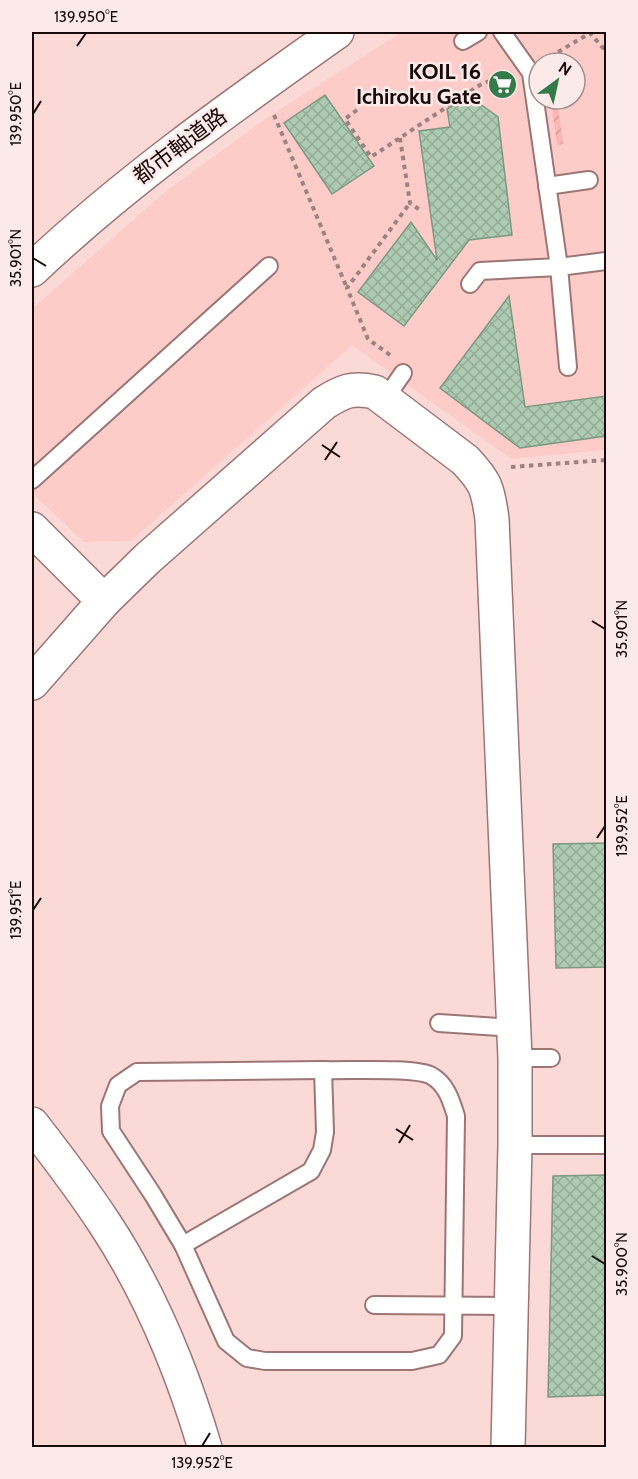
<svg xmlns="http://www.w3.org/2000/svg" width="638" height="1479" viewBox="0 0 638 1479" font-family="Cabin,'Noto Sans JP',sans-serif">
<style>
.built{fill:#fdccc9;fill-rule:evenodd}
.garden{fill:url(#garden-furrows)}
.building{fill:url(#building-cross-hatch);stroke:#7d9982;stroke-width:1.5}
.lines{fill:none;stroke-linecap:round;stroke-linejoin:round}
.service-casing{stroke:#9b7674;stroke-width:20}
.minor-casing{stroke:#9b7674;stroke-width:36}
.primary-casing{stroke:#9b7674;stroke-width:36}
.path{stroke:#9b8381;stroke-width:4;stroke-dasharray:4.5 4.5;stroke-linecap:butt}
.service{stroke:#fff;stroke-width:16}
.minor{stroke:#fff;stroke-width:33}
.primary{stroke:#fff;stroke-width:33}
.ticks{fill:none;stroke:#170a09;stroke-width:2}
.labels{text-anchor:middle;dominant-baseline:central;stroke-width:5;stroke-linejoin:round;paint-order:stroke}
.poi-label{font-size:22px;font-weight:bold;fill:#170a09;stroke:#fbeae9;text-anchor:end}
.street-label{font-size:22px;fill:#170a09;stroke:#fbeae9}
.neatline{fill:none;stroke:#170a09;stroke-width:2}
.ticks-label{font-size:15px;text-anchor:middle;fill:#170a09}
</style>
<defs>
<pattern id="garden-furrows" width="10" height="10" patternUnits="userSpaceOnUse" patternTransform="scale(1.5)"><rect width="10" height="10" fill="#fab7b3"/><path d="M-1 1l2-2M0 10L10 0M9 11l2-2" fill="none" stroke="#d69c99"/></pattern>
<pattern id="building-cross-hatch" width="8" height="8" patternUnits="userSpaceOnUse" patternTransform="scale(1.5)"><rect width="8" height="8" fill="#adcab2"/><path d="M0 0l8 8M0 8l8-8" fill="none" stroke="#94ac98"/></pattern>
</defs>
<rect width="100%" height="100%" fill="#fad9d7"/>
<path class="built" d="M402 32H606V450L511 459 352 345 131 541 84 542 32 493V309L165 192 268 117ZM539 63H575V99H539Z"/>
<path class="garden" d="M551 99H557L563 144 557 145Z"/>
<g class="building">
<path d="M325 95 374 166 332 194 284 123Z"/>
<path d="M469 96 498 117 512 235 469 240 404 326 358 292 411 222 437 260 419 131 450 127 447 109Z"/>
<path d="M509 296 525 407 606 396V436L520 448 440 388Z"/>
<path d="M606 843V967L556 968 553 844Z"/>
<path d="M606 1175V1395L548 1397 553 1176Z"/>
</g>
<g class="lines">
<defs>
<g id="service">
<path d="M463 41 478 32"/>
<path d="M547 186 589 180"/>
<path d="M470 284 480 271 559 267 531 73 502 32"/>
<path d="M568 367 559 267 606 261"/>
<path d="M385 399 403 373"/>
<path d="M32 480 269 266"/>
<path d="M439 1023 514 1028"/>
<path d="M515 1058H551"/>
<path d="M323 1070C345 1071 413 1067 430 1075 446 1083 451 1100 456 1116L453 1336 439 1355 412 1361H265L247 1358 226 1341 183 1245 311 1171 322 1150 325 1132Z"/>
<path d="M515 1145H606"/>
<path d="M183 1245 153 1195 111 1131 110 1106 118 1085 137 1072 323 1070"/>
<path d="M374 1305 511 1306"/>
</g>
<g id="minor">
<path d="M32 529 104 601"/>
<path d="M32 683 104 601 147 559 324 403C343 391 352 387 375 392L465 460C486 482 488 489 492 519L515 1058V1145L508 1448"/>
<path d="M32 1124C57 1156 82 1189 105 1224 149 1291 182 1370 205 1448"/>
</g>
<path id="primary" d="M32 270C126 181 231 107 337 32"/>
</defs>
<use href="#service" class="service-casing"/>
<use href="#minor" class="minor-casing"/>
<use href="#primary" class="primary-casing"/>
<g class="path">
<path d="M558 52 590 33 603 48H606"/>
<path d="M357 110 345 119 371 157 480 85 499 77"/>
<path d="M274 115 347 288"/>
<path d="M400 138 410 203 420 210"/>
<path d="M390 355 368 339 347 288 410 203"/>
<path d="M511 467 606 460"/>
</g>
<use href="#service" class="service"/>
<use href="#minor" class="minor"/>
<use href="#primary" class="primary"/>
</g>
<path class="ticks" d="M77 46 86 33M33 114 41 101M33 258 46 266M322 445 340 457M325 460 337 442M592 621 605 629M597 838 605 826M33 910 41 898M396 1129 413 1140M399 1143 410 1125M592 1256 605 1264M202 1446 210 1433"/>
<defs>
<symbol id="supermarket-disc" viewBox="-11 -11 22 22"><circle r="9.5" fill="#337b48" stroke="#fbeae9"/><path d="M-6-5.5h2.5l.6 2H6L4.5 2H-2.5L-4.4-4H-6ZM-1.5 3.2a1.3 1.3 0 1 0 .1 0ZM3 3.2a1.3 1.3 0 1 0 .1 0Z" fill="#fff"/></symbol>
</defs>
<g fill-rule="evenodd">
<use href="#supermarket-disc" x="486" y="68" width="33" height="33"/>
</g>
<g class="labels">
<g class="poi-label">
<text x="481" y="71">KOIL 16<tspan x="481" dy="25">Ichiroku Gate</tspan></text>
</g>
<g class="street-label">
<text transform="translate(180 146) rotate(-37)">都市軸道路</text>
</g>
</g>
<rect width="638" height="1479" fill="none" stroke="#fbeae9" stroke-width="66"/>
<g transform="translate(557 81) rotate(33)"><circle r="28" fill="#fbeae9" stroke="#a0908f" stroke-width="1.5"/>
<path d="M0-4.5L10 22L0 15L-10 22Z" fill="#337b48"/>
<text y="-9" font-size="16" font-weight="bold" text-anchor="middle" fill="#170a09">N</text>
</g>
<rect x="33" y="33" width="572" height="1413" class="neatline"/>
<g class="ticks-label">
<text x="86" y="22">139.950°E</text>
<text transform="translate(16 114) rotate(-90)" y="5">139.950°E</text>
<text transform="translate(16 258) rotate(-90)" y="5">35.901°N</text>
<text transform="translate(622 629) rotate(-90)" y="5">35.901°N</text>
<text transform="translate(622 826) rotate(-90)" y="5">139.952°E</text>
<text transform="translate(16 910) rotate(-90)" y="5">139.951°E</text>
<text transform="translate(622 1264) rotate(-90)" y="5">35.900°N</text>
<text x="202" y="1468">139.952°E</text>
</g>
</svg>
